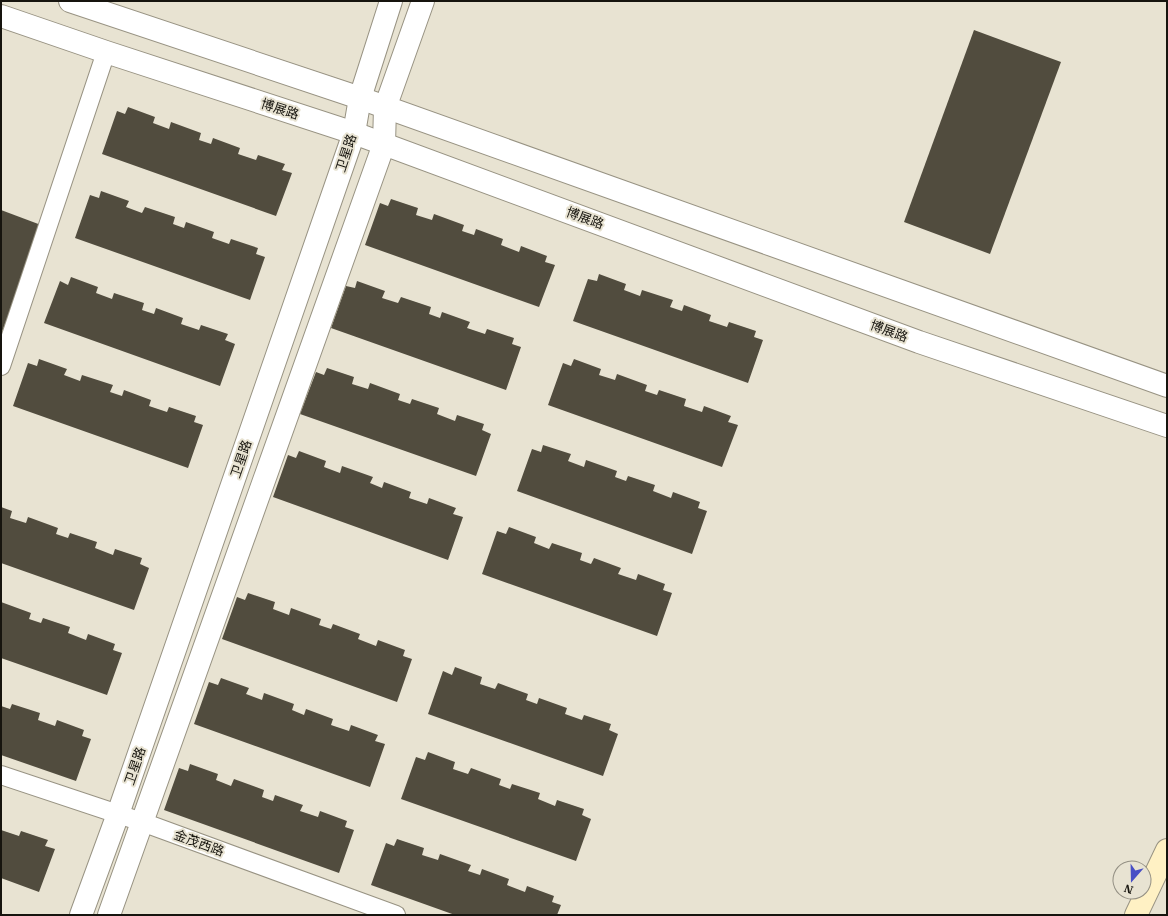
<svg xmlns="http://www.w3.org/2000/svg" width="1168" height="916" viewBox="0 0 1168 916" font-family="'IBM Plex Serif','Noto Sans SC',serif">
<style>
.building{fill:#514c3e}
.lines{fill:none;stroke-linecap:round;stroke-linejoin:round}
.minor-casing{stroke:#989383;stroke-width:20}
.tertiary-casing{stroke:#989383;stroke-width:24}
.secondary-casing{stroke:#989383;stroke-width:24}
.minor{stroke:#fff;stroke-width:18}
.tertiary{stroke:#fff;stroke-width:22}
.secondary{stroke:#fff1c4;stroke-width:22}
.labels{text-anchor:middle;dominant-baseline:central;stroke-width:4;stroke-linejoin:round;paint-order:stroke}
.street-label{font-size:13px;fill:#16140e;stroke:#e8e3d2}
</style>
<rect width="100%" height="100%" fill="#e8e3d2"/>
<g class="building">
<path d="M974 30 1061 62 990 254 904 222Z"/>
<path d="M128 107 155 117 153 123 169 129 171 122 201 133 199 140 211 144 213 138 240 148 238 154 256 160 258 155 285 164 282 170 292 173 276 216 102 154 117 111 125 114Z"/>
<path d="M101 191 129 201 126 207 142 213 145 207 175 217 173 224 184 228 186 222 214 232 212 238 229 244 231 239 258 248 256 254 265 257 250 300 75 238 90 195 99 198Z"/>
<path d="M391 199 418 208 416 215 432 220 434 214 464 225 462 231 474 235 476 229 503 239 501 245 519 252 521 246 547 256 545 262 555 265 539 307 365 245 380 203 388 206Z"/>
<path d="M1 210 41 225 1 335Z"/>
<path d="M599 274 626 284 624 290 640 296 642 290 673 300 670 307 682 311 684 305 711 315 709 321 727 327 729 322 756 331 754 337 763 340 748 383 573 321 588 279 597 281Z"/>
<path d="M71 277 98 287 96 293 112 299 114 293 144 303 142 310 154 314 156 308 183 318 181 324 199 330 201 325 228 334 225 340 235 344 220 386 44 323 60 281 68 285Z"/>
<path d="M357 281 385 291 382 298 398 303 401 297 431 307 429 314 440 318 442 312 470 322 467 328 485 334 487 329 514 338 512 344 521 347 506 390 331 328 346 286 355 288Z"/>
<path d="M39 359 67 369 64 375 80 381 82 375 113 385 110 392 122 396 124 390 151 400 149 406 167 412 169 407 196 416 194 422 203 425 188 468 13 406 28 363 37 366Z"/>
<path d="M574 359 601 369 599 375 615 380 617 374 647 385 645 391 657 395 659 390 686 399 684 406 702 412 704 406 731 416 728 422 738 425 722 467 548 405 563 363 571 366Z"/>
<path d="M327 368 354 377 352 384 368 389 370 383 400 394 398 400 410 404 412 399 439 408 437 414 455 421 457 415 484 424 482 430 491 434 476 476 300 414 316 372 324 375Z"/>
<path d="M543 445 571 454 568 461 584 467 586 460 617 471 615 477 626 481 628 476 655 485 653 491 671 498 673 492 700 502 698 508 707 511 692 554 517 491 532 449 541 452Z"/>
<path d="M299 451 326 461 324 467 340 473 342 466 373 477 370 483 382 488 384 482 411 492 409 498 427 504 429 498 456 508 453 514 463 517 448 560 273 497 288 455 296 458Z"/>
<path d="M1 507 12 511 10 518 26 523 28 517 58 528 56 534 68 538 70 533 97 542 95 548 113 555 115 549 142 558 140 564 149 568 134 610 1 563Z"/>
<path d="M509 527 536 537 534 543 549 549 552 543 582 553 580 560 591 564 594 558 621 568 618 574 636 580 638 574 665 584 663 590 672 593 657 636 482 574 497 531 506 534Z"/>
<path d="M248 593 275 602 273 609 289 615 291 608 321 619 319 625 331 629 333 624 360 634 358 639 376 646 378 640 405 650 403 656 412 659 397 702 222 639 237 597 245 600Z"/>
<path d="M1 602 31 613 29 619 41 623 43 618 70 627 68 633 86 640 88 634 115 644 113 650 122 653 107 695 1 658Z"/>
<path d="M455 667 482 677 480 684 495 689 498 683 528 694 526 700 537 704 539 698 567 708 565 714 582 720 584 715 611 724 609 730 618 734 603 776 428 714 443 671 452 675Z"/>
<path d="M221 678 249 688 246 694 262 700 264 693 294 704 292 710 304 715 306 709 333 719 331 725 349 731 351 725 378 735 375 741 385 744 370 787 194 724 209 682 218 685Z"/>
<path d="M12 704 40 713 38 720 55 726 57 720 84 730 82 736 91 739 76 781 1 755V706L10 709Z"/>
<path d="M428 752 455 762 453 769 468 774 471 768 501 779 499 785 510 789 512 784 540 793 538 799 555 806 557 800 584 809 582 815 591 819 576 861 401 799 416 757 425 760Z"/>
<path d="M190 764 218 774 216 780 231 786 234 779 264 790 262 797 273 801 275 795 303 805 300 811 318 817 320 811 347 821 345 827 354 830 339 873 164 810 179 768 188 771Z"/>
<path d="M1 830 19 836 21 831 48 840 45 846 55 849 39 892 1 878Z"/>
<path d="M397 839 424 848 422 855 438 860 440 854 471 865 468 871 480 875 482 869 509 879 507 885 525 892 527 886 554 896 552 902 561 905 557 915H455L371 885 386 843 394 846Z"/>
</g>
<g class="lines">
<defs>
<g id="minor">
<path d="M1 366 106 52"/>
<path d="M1 775 142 822 396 915"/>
</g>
<g id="tertiary">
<path d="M70 1 360 98 1167 386"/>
<path d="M1 16 106 52 354 133 919 342 1167 426"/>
<path d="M81 915 118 814 354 133 360 98 391 1"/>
<path d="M109 915 384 144 385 108 423 1"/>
</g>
<path id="secondary" d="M1136 915 1167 850"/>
</defs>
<use href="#minor" class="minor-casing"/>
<use href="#tertiary" class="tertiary-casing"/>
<use href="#secondary" class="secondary-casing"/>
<use href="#minor" class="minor"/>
<use href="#tertiary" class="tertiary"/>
<use href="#secondary" class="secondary"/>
</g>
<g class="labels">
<g class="street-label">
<text transform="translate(280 109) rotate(18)">博展路</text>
<text transform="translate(346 153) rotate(-72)">卫星路</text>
<text transform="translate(585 218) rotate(20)">博展路</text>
<text transform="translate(889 331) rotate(20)">博展路</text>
<text transform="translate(241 459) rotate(-71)">卫星路</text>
<text transform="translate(135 766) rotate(-71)">卫星路</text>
<text transform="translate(199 843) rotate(20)">金茂西路</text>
</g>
</g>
<rect width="1168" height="916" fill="none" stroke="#16140e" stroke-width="4"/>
<g transform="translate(1132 880) rotate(200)"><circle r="19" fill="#e8e3d2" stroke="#949084"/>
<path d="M0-3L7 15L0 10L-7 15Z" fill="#484fc5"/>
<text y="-6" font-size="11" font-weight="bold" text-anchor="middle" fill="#16140e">N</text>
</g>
</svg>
